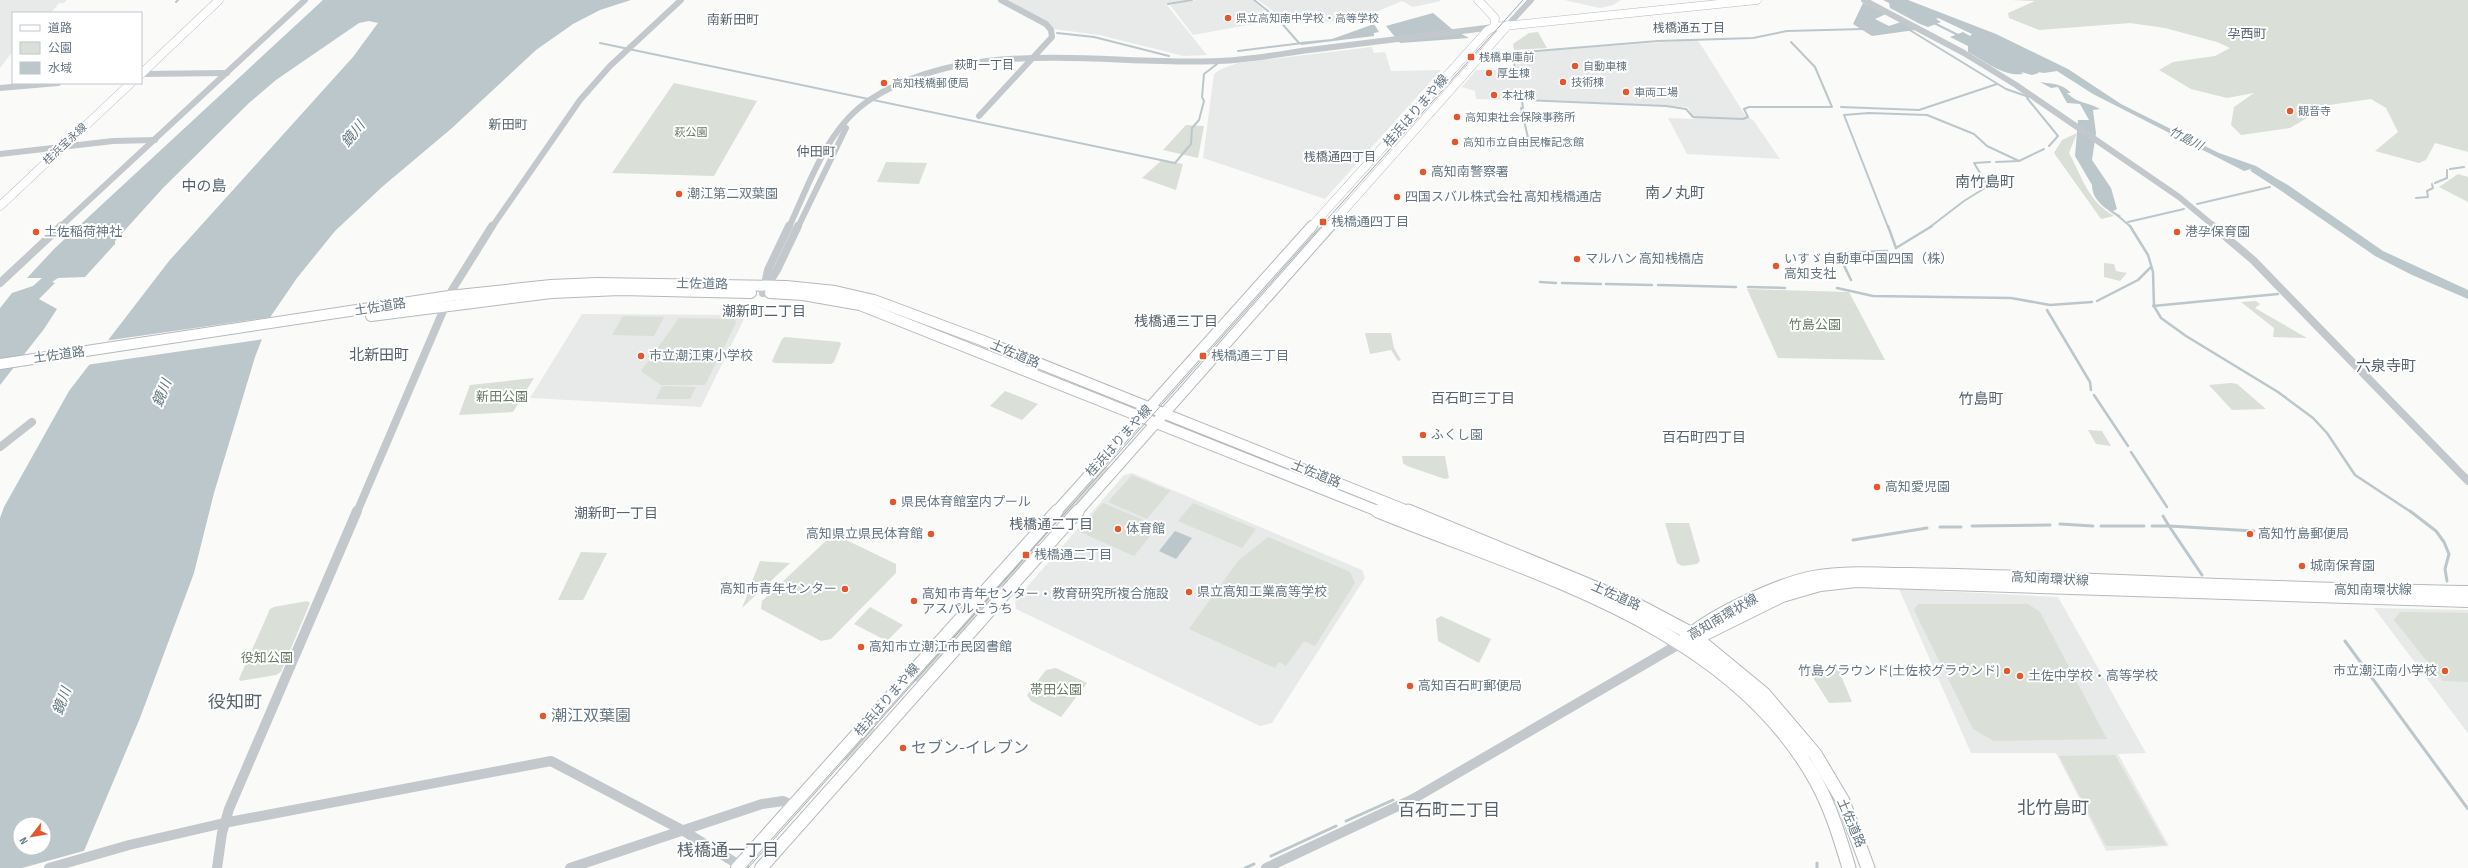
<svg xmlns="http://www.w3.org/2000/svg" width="2468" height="868" viewBox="0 0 2468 868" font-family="'Sofia Sans Condensed','Noto Sans JP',sans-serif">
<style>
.built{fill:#e8e9e9}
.green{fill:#dadfd7}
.water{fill:#bbc7cb;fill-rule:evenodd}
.pier{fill:#fafaf8}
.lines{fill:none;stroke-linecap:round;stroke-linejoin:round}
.stream-far2{stroke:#bbc7cb;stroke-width:2}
.stream-far1{stroke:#bbc7cb;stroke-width:2.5}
.stream{stroke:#bbc7cb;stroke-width:3}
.river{fill:#bbc7cb;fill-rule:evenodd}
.major-far2-casing{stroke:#b5babe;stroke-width:9}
.major-far1-casing{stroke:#b5babe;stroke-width:12}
.major-casing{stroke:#b5babe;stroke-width:14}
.highway-far1-casing{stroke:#b4b9bd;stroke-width:12}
.highway-casing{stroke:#b4b9bd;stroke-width:15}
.minor-far2{stroke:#c3c8cc;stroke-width:6}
.minor-far1{stroke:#c3c8cc;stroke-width:8}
.minor{stroke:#c3c8cc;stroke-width:10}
.major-far2{stroke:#fff;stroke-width:8}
.major-far1{stroke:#fff;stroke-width:10}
.major{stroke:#fff;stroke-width:12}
.highway-far1{stroke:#fff;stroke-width:10}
.highway{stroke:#fff;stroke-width:13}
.tram{stroke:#a2aab0;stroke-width:1}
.poi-dot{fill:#e4572e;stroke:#fff;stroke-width:1.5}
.labels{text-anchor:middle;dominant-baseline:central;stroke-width:4;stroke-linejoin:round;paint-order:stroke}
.far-poi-label{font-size:11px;fill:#657683;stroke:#fff;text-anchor:start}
.far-park-label{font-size:11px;fill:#687a64;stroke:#fff}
.far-street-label{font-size:11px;fill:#657683;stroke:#fff}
.far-neighbourhood-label{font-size:12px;fill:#57646e;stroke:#fff}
.far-water-label{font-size:12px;font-style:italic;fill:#60757c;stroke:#fff}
.far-quarter-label{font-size:13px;fill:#57646e;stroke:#fff}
.street-label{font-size:13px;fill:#657683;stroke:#fff}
.poi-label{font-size:13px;fill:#657683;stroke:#fff;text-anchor:start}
.park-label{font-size:13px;fill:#687a64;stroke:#fff}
.water-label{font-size:14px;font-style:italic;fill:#60757c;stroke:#fff}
.neighbourhood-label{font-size:14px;fill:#57646e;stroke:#fff}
.quarter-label{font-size:15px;fill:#57646e;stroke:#fff}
.near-poi-label{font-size:16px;fill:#657683;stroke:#fff;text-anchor:start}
.near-neighbourhood-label{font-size:17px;fill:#57646e;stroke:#fff}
.near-quarter-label{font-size:18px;fill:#57646e;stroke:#fff}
</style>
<rect width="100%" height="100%" fill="#fafaf8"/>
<g class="built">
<path d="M0 0H67L64 3H59L51 13H13V51L0 68Z"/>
<path d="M1004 0H1187L1166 4 1207 55 1184 56 1099 35 1053 29Z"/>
<path d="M1196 0H1252L1276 20 1193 35 1170 5Z"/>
<path d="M1258 0H1440L1441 1 1413 7 1402 1 1369 15 1326 22 1284 19Z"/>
<path d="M1564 0H1621L1613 5 1600 8Z"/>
<path d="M1693 40 1698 41 1703 48 1745 115 1753 120 1780 159 1687 154 1668 118 1694 119 1688 107 1573 101 1476 99 1475 91 1462 87 1476 70H1517L1514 53Z"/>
<path d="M1372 47 1374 53 1385 52 1391 71 1441 70 1325 199 1203 158 1214 74 1221 69 1238 63Z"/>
<path d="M582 314 746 315 701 407 530 398Z"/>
<path d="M1132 473 1362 570 1365 578 1272 723 1260 726 1016 609 1015 601 1124 475Z"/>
<path d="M1899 589 2058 597 2146 753 2118 754 2169 846 2106 851 2056 753H1971Z"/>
<path d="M2374 608 2468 610V733L2467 732Z"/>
</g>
<g class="green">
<path d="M2011 0H2468V152L2435 143 2426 160 2419 163 2375 151 2398 132 2386 108 2371 99 2329 105 2290 128 2241 135 2231 125 2234 107 2254 93 2227 98 2191 89 2159 70 2173 62 2215 56 2230 48 2217 42 2165 28 2130 23 2039 30 2009 18 2008 13 2035 1Z"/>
<path d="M1538 32 1547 48 1514 50 1513 44 1529 33Z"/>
<path d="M674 83 757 101 714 176 612 173Z"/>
<path d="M1186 125 1204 126 1198 158 1163 150Z"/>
<path d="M2077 133 2069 153C2083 179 2088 201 2114 216L2101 219 2054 153 2062 140Z"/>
<path d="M1162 160 1183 164 1176 190 1142 178Z"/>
<path d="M886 162 927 163 919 184 877 182Z"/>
<path d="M2458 174 2468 177V202L2439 187Z"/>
<path d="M2104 263 2114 264 2116 271 2127 273 2120 281 2104 277Z"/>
<path d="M1747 289 1849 292 1885 360 1778 358Z"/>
<path d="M2256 301 2260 304 2255 308 2307 338 2273 337 2274 328 2241 302Z"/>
<path d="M623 316 664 317 654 336 612 335Z"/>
<path d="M679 318 735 319 736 323 705 385H661L641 371Z"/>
<path d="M1365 333H1391L1394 348 1401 360 1398 361 1391 350 1370 354Z"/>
<path d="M785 337 840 342 841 344 834 362 831 364 774 363 772 361 782 339Z"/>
<path d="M534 378 513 412 459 415 470 385Z"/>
<path d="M2231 383 2237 384 2266 409 2232 410 2209 385Z"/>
<path d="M662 386 696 387 690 399H656Z"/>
<path d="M1005 391 1038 404 1022 420 990 406Z"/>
<path d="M2088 430 2102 431 2111 446 2096 444Z"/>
<path d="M1402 456H1445L1449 478 1445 479 1407 466 1403 463Z"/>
<path d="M1104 466 1110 468 1063 520 1058 518Z"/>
<path d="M1132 475 1170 491 1147 519 1108 502Z"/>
<path d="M1103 503 1158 526 1134 556 1078 531Z"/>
<path d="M1193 503 1256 529 1242 548 1178 521Z"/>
<path d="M1665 523H1689L1700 561 1697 564 1682 566 1677 563Z"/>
<path d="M838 536 896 564V573L831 639 821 641 761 609 762 601 830 537Z"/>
<path d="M1268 537 1350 572 1355 583 1315 646 1304 641 1286 666 1279 662 1275 668 1189 629 1238 561Z"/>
<path d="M1035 543 1041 546 919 683 913 680Z"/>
<path d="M581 552 607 553 583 600H558Z"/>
<path d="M760 561 790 563 742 608Z"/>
<path d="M307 601 310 603 281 672 276 675 240 681 239 679 270 609 274 607Z"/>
<path d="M1918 604H2028L2040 612 2107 739 1994 741 1973 729 1914 610Z"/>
<path d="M870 607 903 625 887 641 854 624Z"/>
<path d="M2400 612 2468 613V682L2443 681 2394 620Z"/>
<path d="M1441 616 1491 639 1479 663 1438 641 1436 619Z"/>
<path d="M1840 666 1841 676 1852 702 1829 703 1809 671 1811 669Z"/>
<path d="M1056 668 1087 683 1061 717 1031 701 1027 695 1046 670Z"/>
<path d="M872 727 877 730 849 762 843 759Z"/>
<path d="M2115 755 2166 845 2106 846 2059 756Z"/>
</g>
<g class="water">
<path d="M323 0H631L600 10 573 24 536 50 452 128 382 187 335 231 297 278 271 316 255 357 214 493 194 573 140 718 84 851 75 868H0V518L4 507 69 391 169 261 353 57 378 23 369 21 359 23 276 80 249 103 163 188 115 241V244L85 277 58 278 52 282 55 283 39 299 57 309 44 329 0 385V308L12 293 33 286 42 278H27L55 248ZM20 824H44V848H20Z"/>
<path d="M1883 0H1908L1996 34 2068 69 2121 104 2219 153 2256 166 2274 177 2272 181 2251 169 2244 171 2093 94 2057 71 2044 73 2038 72 2039 73 2032 75 2021 72 2023 74C2004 77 1983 60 1968 52V46L1950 37 1963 32 1970 36 1972 34 1938 18 1936 19 1941 22 1928 27 1920 24 1890 8 1889 3Z"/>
<path d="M1863 3 1886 14 1875 19 1889 26 1901 22 1915 30 1872 36 1853 24Z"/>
<path d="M1433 13 1452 29 1469 38 1400 43 1386 26Z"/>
<path d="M1374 24 1379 32 1374 33V36L1301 45 1300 42 1332 39Z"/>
<path d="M2040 82C2053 84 2061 83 2071 93H2067C2078 104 2088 102 2100 109L2093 110 2096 133 2092 160 2111 188 2117 209 2113 211 2121 216 2118 217C2105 208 2092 200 2092 185L2075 156 2078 120H2089L2080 104 2067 103 2058 87 2051 88Z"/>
<path d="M1175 531 1192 538 1176 559 1159 551Z"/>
</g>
<g class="pier">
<path d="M272 317 264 339 86 365 104 341Z"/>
<path d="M87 850 77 868H22Z"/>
</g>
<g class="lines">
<g class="stream-far2">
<path d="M1254 0 1278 19 1299 43"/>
<path d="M176 2 178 0"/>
<path d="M1168 4 1192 0"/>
<path d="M1934 23 1960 36"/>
<path d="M1908 29 2006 89 2029 97"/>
<path d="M1057 33 1094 37 1169 56"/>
<path d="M600 43 1175 163 1191 144 1192 128 1199 120 1204 101 1202 97 1204 74 1217 64"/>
<path d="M1238 51 1303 43"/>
<path d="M1513 53 1658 41 1753 38 1787 31 1864 29"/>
<path d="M1513 56 1516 75"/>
<path d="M1521 94 1523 108H1521L1530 146"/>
<path d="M2027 98 2058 136 2049 146"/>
<path d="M1522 100 1666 106 1686 109 1693 117 1743 119 1748 117 1744 109 1749 107H1832L1815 67 1791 42"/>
<path d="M1841 107 1919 110 1997 84"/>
<path d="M1996 162 2019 161 2044 149"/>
<path d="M2450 169 2464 167"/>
<path d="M2435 183 2447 178V170"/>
<path d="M2279 185 2282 184"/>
<path d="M2416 198 2428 197 2427 191 2433 188 2432 184"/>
<path d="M2197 204 2270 187"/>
<path d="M2117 215 2131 227"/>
<path d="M2128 222 2184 209"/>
<path d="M1888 227 1844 115 1869 113 1927 115 1974 134 1987 146 2019 161"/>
<path d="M1930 227 1964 201 1988 186 1974 163 1990 162"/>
</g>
<g class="stream-far1">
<path d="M1888 226 1896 248 1932 226"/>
<path d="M2130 226 2148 255 2153 272 2154 306 2161 318 2186 336 2278 392 2313 418 2327 433 2355 475 2411 512"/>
<path d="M1851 280 1838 253 1887 251"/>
<path d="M1540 282 1556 283"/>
<path d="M1562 283 1601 284"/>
<path d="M1606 284 1652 285"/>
<path d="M1658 285 1736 287"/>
<path d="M1748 287 1785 288"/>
<path d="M1837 288 1873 296 2011 298 2050 305 2092 302"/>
<path d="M2097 301 2138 280 2151 267"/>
<path d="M2153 306 2278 294"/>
<path d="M2047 310 2090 382 2091 390"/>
<path d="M2094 395 2128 446"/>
<path d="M2131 452 2167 507"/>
</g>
<g class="stream">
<path d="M2410 511 2436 531 2444 542 2449 554 2445 569 2447 581"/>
<path d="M2060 524 2093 526"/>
<path d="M1972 526 2050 525"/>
<path d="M2101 526H2144"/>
<path d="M2152 526H2169L2163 516"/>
<path d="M1940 527H1961"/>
<path d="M2263 530 2321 529"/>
<path d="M1853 540 1927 528"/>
<path d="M2202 575 2169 526 2254 531"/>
<path d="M2345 641 2468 809"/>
<path d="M1346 821 1393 800"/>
<path d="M1271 856 1336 826"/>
<path d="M1817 863V868"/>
<path d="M1245 868 1254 864"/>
</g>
<path class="river" d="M2256 167 2288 185 2383 251 2468 290V299L2412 275 2375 256 2280 190 2252 172 2250 170Z"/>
<defs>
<g id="major-far2">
<path d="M1478 0 1495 18 1494 27"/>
<path d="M141 74 219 0"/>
<path d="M0 206 131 83"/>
<path d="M1311 227 1487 31 1494 27 1757 0"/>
<path d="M1329 227 1508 25"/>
</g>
<g id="major-far1">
<path d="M1056 512 1312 226"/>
<path d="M1077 512 1330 226"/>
</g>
<g id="major">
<path d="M1693 640 1782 596 1820 585 1856 581 2468 601"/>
<path d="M1681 643C1705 617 1778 584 1813 577 1845 571 1878 574 1910 574 1956 575 2002 576 2048 578 2188 584 2328 590 2468 592"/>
<path d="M737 868 1057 511"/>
<path d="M761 868 1078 511"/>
</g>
<g id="highway-far1">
<path d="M770 293 803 295 860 305 1380 512"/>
<path d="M371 316 551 293 620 290 751 293"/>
<path d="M0 364 449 296 551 285 597 283 786 286 835 291 874 300 981 340 1410 512"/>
</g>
<g id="highway">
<path d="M1378 511C1532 574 1729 624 1816 781 1831 808 1840 838 1849 868"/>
<path d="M1408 511 1639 606 1690 633 1764 694 1815 754 1843 801 1868 868"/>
</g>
</defs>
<use href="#major-far2" class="major-far2-casing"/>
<use href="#major-far1" class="major-far1-casing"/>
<use href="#major" class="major-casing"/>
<use href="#highway-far1" class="highway-far1-casing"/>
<use href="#highway" class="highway-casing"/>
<g class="minor-far2">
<path d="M1864 0 1964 53 2016 85 2179 197 2215 227"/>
<path d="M1508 25 1531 0"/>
<path d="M141 74 227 73"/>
<path d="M0 88 58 83"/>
<path d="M979 116 1052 37 1051 30 1046 24 1001 0"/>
<path d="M0 154 113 141 155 140"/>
<path d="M60 227 305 0"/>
<path d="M492 227 580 100 610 66 681 0"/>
<path d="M789 227C810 183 827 127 871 99 971 35 1106 66 1219 61 1249 60 1280 54 1309 50 1371 42 1432 35 1494 27"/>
<path d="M798 227 846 128"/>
</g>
<g class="minor-far1">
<path d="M2213 226 2253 260 2468 481"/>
<path d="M0 283 61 226"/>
<path d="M766 287 777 270 798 226"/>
<path d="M763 293 768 270 789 226"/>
<path d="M0 447 32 422"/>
<path d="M357 512 452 290 492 226"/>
</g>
<g class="minor">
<path d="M49 868 129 845 224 823 551 761 682 830 744 868"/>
<path d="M217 868 222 833 229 809 357 511"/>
<path d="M570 868 762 804 783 801 794 806"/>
<path d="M1266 868 1413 799 1681 643"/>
</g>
<use href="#major-far2" class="major-far2"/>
<use href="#major-far1" class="major-far1"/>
<use href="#major" class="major"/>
<use href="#highway-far1" class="highway-far1"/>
<use href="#highway" class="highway"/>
<path class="tram" d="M748 868 1523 0"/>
</g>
<g class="poi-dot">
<circle cx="1228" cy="18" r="4"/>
<rect x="1467" y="53" width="8" height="8" rx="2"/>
<circle cx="1575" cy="66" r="4"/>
<circle cx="1489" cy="73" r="4"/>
<circle cx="1563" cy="82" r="4"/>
<circle cx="884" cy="83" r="4"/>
<circle cx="1626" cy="92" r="4"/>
<circle cx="1494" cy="95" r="4"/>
<circle cx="2290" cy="111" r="4"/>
<circle cx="1457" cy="117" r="4"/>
<circle cx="1455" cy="142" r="4"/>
<circle cx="1423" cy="172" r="4"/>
<circle cx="679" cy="194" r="4"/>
<circle cx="1397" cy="197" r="4"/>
<rect x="1319" y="218" width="8" height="8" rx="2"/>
<circle cx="36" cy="232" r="4"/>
<circle cx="2177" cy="232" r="4"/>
<circle cx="1577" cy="259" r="4"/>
<circle cx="1776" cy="266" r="4"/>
<circle cx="641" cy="356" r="4"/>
<rect x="1199" y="352" width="8" height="8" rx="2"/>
<circle cx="1423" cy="435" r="4"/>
<circle cx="1877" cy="487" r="4"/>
<circle cx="893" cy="502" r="4"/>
<circle cx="1118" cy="529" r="4"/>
<circle cx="931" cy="534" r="4"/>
<circle cx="2250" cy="534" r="4"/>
<rect x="1022" y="551" width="8" height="8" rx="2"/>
<circle cx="2302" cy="566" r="4"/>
<circle cx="845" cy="589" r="4"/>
<circle cx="1189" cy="592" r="4"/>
<circle cx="914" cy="601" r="4"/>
<circle cx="861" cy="647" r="4"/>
<circle cx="2007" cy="671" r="4"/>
<circle cx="2445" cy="671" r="4"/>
<circle cx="2020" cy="676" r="4"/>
<circle cx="1410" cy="686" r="4"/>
<circle cx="543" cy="716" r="4"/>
<circle cx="903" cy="748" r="4"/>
</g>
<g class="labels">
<g class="far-poi-label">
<text x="1236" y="18">県立高知南中学校・高等学校</text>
<text x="1479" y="57">桟橋車庫前</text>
<text x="1583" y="66">自動車棟</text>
<text x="1497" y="73">厚生棟</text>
<text x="1571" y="82">技術棟</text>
<text x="892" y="83">高知桟橋郵便局</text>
<text x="1634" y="92">車両工場</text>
<text x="1502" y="95">本社棟</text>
<text x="2298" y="111">観音寺</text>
<text x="1465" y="117">高知東社会保険事務所</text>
<text x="1463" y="142">高知市立自由民権記念館</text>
</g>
<g class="far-park-label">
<text x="691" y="132">萩公園</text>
</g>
<g class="far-street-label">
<text transform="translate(65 144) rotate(-43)">桂浜宝永線</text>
</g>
<g class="far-neighbourhood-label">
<text x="1689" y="28">桟橋通五丁目</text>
<text x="984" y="65">萩町一丁目</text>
<text x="1340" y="157">桟橋通四丁目</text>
</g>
<g class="far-water-label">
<text transform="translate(2186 139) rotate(27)">竹島川</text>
</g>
<g class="far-quarter-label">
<text x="733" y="20">南新田町</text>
<text x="2247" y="34">孕西町</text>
<text x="508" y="125">新田町</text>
<text x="816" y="152">仲田町</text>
</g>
<g class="street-label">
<text transform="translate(1416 111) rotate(-49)">桂浜はりまや線</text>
<text transform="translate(702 284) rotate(1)">土佐道路</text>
<text transform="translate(380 307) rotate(-9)">土佐道路</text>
<text transform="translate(1015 354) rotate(23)">土佐道路</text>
<text transform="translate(59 355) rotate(-8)">土佐道路</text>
<text transform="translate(1119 441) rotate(-48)">桂浜はりまや線</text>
<text transform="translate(1316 474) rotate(22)">土佐道路</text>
<text transform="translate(2050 579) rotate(3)">高知南環状線</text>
<text x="2373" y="590">高知南環状線</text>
<text transform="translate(1616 596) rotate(24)">土佐道路</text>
<text transform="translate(1723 617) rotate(-30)">高知南環状線</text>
<text transform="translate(887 700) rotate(-49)">桂浜はりまや線</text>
<text transform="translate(1851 823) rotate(67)">土佐道路</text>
</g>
<g class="poi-label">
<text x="1431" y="172">高知南警察署</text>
<text x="687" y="194">潮江第二双葉園</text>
<text x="1405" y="197">四国スバル株式会社 高知桟橋通店</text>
<text x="1331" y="222">桟橋通四丁目</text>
<text x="44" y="232">土佐稲荷神社</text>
<text x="2185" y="232">港孕保育園</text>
<text x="1585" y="259">マルハン 高知桟橋店</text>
<text x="1784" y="259">いすゞ自動車中国四国（株）<tspan x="1784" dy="15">高知支社</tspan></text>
<text x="649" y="356">市立潮江東小学校</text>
<text x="1211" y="356">桟橋通三丁目</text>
<text x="1431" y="435">ふくし園</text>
<text x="1885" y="487">高知愛児園</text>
<text x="901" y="502">県民体育館室内プール</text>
<text x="1126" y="529">体育館</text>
<text x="923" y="534" text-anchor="end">高知県立県民体育館</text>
<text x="2258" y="534">高知竹島郵便局</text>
<text x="1034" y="555">桟橋通二丁目</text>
<text x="2310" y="566">城南保育園</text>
<text x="837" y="589" text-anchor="end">高知市青年センター</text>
<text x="1197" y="592">県立高知工業高等学校</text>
<text x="922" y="594">高知市青年センター・教育研究所複合施設<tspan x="922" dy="15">アスパルこうち</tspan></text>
<text x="869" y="647">高知市立潮江市民図書館</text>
<text x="1999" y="671" text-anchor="end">竹島グラウンド(土佐校グラウンド)</text>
<text x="2437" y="671" text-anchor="end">市立潮江南小学校</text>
<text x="2028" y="676">土佐中学校・高等学校</text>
<text x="1418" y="686">高知百石町郵便局</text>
</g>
<g class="park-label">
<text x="1815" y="325">竹島公園</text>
<text x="502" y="397">新田公園</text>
<text x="267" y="658">役知公園</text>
<text x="1056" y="690">帯田公園</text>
</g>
<g class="water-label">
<text transform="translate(353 134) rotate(-51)">鏡川</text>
<text transform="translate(162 393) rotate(-68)">鏡川</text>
<text transform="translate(62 701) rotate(-70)">鏡川</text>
</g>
<g class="neighbourhood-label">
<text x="764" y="311">潮新町二丁目</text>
<text x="1176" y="321">桟橋通三丁目</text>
<text x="1473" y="398">百石町三丁目</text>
<text x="1704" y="437">百石町四丁目</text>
<text x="616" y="513">潮新町一丁目</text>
<text x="1051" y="524">桟橋通二丁目</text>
</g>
<g class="quarter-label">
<text x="1985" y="182">南竹島町</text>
<text x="204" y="186">中の島</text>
<text x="1675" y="193">南ノ丸町</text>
<text x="379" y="355">北新田町</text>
<text x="2386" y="366">六泉寺町</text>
<text x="1981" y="399">竹島町</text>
</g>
<g class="near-poi-label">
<text x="551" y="716">潮江双葉園</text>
<text x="911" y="748">セブン-イレブン</text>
</g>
<g class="near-neighbourhood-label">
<text x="1449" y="811">百石町二丁目</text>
<text x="728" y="851">桟橋通一丁目</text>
</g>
<g class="near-quarter-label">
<text x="235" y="702">役知町</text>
<text x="2053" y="808">北竹島町</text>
</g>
</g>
<rect x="12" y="12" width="130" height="72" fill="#ffffff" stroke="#c1c8cd"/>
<rect x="20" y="25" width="20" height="6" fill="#ffffff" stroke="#c1c8cd"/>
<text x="48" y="32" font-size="12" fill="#657683">道路</text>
<rect x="20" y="42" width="20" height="12" fill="#dadfd7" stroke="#c1c8cd"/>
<text x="48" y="52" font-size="12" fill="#657683">公園</text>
<rect x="20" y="62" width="20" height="12" fill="#bbc7cb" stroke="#c1c8cd"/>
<text x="48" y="72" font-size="12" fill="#657683">水域</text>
<g transform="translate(32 836) rotate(239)"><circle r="19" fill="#ffffff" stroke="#c1c8cd"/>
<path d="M0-3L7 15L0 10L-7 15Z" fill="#e4572e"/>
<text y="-6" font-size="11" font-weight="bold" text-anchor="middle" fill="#657683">N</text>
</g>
</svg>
